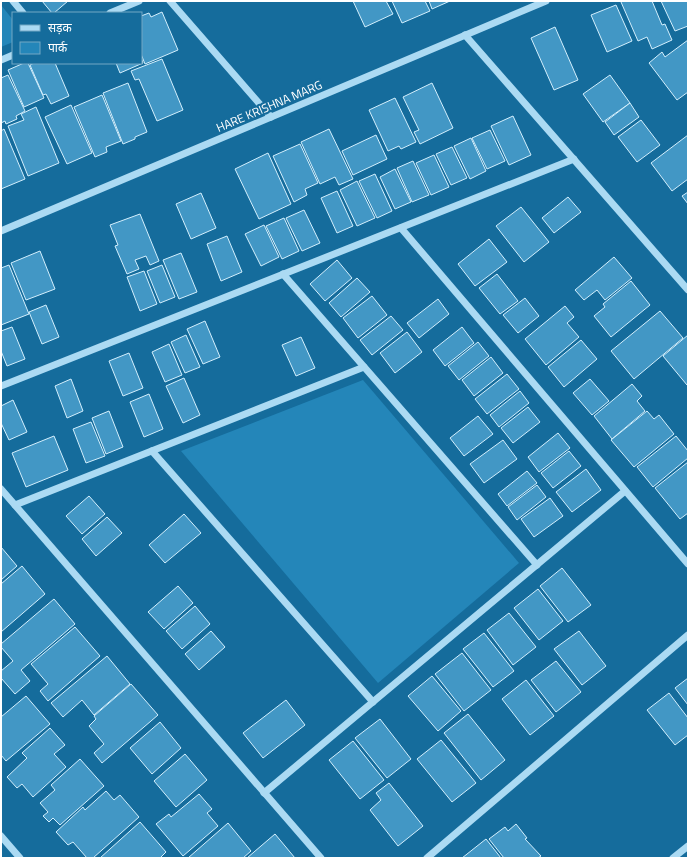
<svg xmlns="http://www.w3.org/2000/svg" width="689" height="859" viewBox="0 0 689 859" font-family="'Titillium Web','Noto Sans Devanagari',sans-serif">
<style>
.green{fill:#2486b9}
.building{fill:#4297c5;stroke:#d3effd}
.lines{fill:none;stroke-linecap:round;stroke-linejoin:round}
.minor{stroke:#abdaf3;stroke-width:7}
.labels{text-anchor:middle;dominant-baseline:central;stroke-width:4;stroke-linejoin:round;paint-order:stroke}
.street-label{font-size:12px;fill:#fff;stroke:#156c9c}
</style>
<rect width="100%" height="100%" fill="#156c9c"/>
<g class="green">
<path d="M1 5 13 20V42L1 47Z"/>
<path d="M363 380 519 563 378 683 181 451Z"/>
</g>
<g class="building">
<path d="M42 1H68L54 13H52Z"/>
<path d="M353 1H386L393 14 365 27Z"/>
<path d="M392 1H425L430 11 402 23Z"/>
<path d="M429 1H450L432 9Z"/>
<path d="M622 1H652L662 25 665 24 672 40 652 49 647 37 638 41 621 2Z"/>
<path d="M661 1H688V26L675 31Z"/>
<path d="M616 5 632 41 607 52 591 15Z"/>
<path d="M162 12 178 50 145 64 141 54V16L149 13 151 17Z"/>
<path d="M555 27 578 80 554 90 531 38Z"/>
<path d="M688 40V92L677 100 649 63 662 52 665 57Z"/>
<path d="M141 57 143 63 120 73 116 63H141Z"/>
<path d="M162 59 183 110 157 121 139 79 135 80 131 71Z"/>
<path d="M24 63H28L44 98 24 107 8 70Z"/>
<path d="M34 63H55L69 96 51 104 46 94 43 95 30 65Z"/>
<path d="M8 75 25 111 16 116 17 119 6 124 5 121 1 123V78Z"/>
<path d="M610 75 630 103 603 122 583 94Z"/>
<path d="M128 83 147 132 135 137V139L123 144 103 93Z"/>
<path d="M432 83 453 128 420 144 414 132 419 130 403 97Z"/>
<path d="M102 95 121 141 106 147 107 152 95 157 74 107Z"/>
<path d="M395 98 416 142 401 149 399 146 388 151 369 110Z"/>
<path d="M630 103 639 117 614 135 605 122Z"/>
<path d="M71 105 92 153 67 164 45 117Z"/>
<path d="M36 107 59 163 28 176 8 126 24 120 21 114Z"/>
<path d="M513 116 531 155 509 165 491 126Z"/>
<path d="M641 120 660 145 637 162 618 137Z"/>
<path d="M4 129 25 179 1 189V131Z"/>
<path d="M329 129 353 179 339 185 335 177 320 184 301 142Z"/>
<path d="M490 130 505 161 487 169 472 138Z"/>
<path d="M376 135 387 159 353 175 342 151Z"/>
<path d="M688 135V179L672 191 651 163Z"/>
<path d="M471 138 486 171 470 179 454 146Z"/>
<path d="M300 144 318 183 305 189 307 195 294 202 273 156Z"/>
<path d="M452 147 467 178 451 185 436 154Z"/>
<path d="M268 153 291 204 259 219 235 169Z"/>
<path d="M434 155 449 187 431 195 416 163Z"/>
<path d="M413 161 429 195 412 202 397 168Z"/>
<path d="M395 169 411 202 395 209 380 177Z"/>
<path d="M375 174 392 211 377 218 359 181Z"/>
<path d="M357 181 375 218 357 226 340 190Z"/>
<path d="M337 191 353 226 337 233 321 198Z"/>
<path d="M688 192V204L682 196Z"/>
<path d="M201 193 216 228 191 239 176 204Z"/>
<path d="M568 197 581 212 554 233 542 218Z"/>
<path d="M521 207 549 242 524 262 496 226Z"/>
<path d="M304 210 320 243 302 251 286 218Z"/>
<path d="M140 214 159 261 150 265 146 256 135 260 139 269 127 274 115 246 118 245 110 225Z"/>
<path d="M284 218 299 251 282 259 266 226Z"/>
<path d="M264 225 279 257 261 266 245 234Z"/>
<path d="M227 236 242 272 221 281 207 244Z"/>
<path d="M489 239 507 262 475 286 458 264Z"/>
<path d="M40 251 55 289 26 300 11 263Z"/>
<path d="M181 253 197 292 179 299 163 260Z"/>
<path d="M614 257 632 278 605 300 597 290 584 300 575 290Z"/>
<path d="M337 260 352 278 325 301 310 284Z"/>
<path d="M9 265 29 314 1 325V268Z"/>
<path d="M162 265 175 297 160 303 147 271Z"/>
<path d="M144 271 157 304 140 311 127 277Z"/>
<path d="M497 274 518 301 500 314 479 288Z"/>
<path d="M357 278 370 292 341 317 329 303Z"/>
<path d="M631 281 650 305 611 337 594 316 605 307 603 304Z"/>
<path d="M372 296 387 315 358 338 343 318Z"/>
<path d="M525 298 539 316 518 333 503 315Z"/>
<path d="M438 299 449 314 419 338 407 323Z"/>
<path d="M46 305 59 337 42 344 29 312Z"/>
<path d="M565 306 574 317 567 323 579 337 546 365 525 339Z"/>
<path d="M660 311 683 338 634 379 611 351Z"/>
<path d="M391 316 403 330 372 355 360 340Z"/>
<path d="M205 321 220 357 203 364 187 329Z"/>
<path d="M12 327 25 359 7 366 1 351V331Z"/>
<path d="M462 327 474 343 445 366 433 350Z"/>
<path d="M407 332 422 352 395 373 380 353Z"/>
<path d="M186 335 200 367 185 373 171 342Z"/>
<path d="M688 335V384L687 385 663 356Z"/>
<path d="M301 337 315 368 296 376 282 345Z"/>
<path d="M581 340 597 359 564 387 548 367Z"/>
<path d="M478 342 489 356 459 380 448 366Z"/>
<path d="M169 344 182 375 165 382 152 352Z"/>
<path d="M129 353 143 388 123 396 109 361Z"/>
<path d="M491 357 503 373 474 396 462 380Z"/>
<path d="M507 374 519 389 487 414 475 399Z"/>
<path d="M184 378 200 415 183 423 166 386Z"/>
<path d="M71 379 83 411 67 418 55 386Z"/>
<path d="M590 379 609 401 592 415 573 393Z"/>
<path d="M632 384 642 396 637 401 645 411 612 439 594 416Z"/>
<path d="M520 391 529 403 499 427 490 415Z"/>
<path d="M149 394 163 429 144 437 130 402Z"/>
<path d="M13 400 27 432 9 440 1 423V406Z"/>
<path d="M528 407 540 422 513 443 501 428Z"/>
<path d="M109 411 123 447 106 454 92 418Z"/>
<path d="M647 411 654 419 659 415 674 434 634 467 611 440Z"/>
<path d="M478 416 493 434 464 456 450 438Z"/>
<path d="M91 422 105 456 86 463 73 429Z"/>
<path d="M558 433 570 448 539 472 528 457Z"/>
<path d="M54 436 68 470 26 487 12 453Z"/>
<path d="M676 436 688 451V458L653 487 637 467Z"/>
<path d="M503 440 517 459 484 483 470 464Z"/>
<path d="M569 451 581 466 553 488 541 473Z"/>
<path d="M688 462V513L680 519 655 488Z"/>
<path d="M586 469 601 490 572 512 556 492Z"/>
<path d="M527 471 537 483 507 506 498 494Z"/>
<path d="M537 485 546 497 517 520 508 507Z"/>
<path d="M89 496 105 514 82 534 66 516Z"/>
<path d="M550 498 563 516 534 537 521 519Z"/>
<path d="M184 514 201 533 165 563 149 545Z"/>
<path d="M107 517 122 533 96 556 82 539Z"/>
<path d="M1 547 17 566 1 580Z"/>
<path d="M22 566 45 594 1 632V584Z"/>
<path d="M562 568 591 605 568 622 540 586Z"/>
<path d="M178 586 193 603 164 629 148 612Z"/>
<path d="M538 589 563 621 539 640 514 608Z"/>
<path d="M54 599 75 624 21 670 30 681 15 694 1 678V671L13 661 1 647V644Z"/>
<path d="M195 606 210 624 182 649 166 631Z"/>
<path d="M509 613 536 647 513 665 487 630Z"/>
<path d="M75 627 100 656 48 701 40 691 48 684 31 664Z"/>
<path d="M211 631 225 647 199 670 185 654Z"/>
<path d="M579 631 606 666 582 685 554 649Z"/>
<path d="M484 633 514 671 493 687 463 649Z"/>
<path d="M462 653 491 690 464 711 435 674Z"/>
<path d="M107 656 130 684 94 715 82 700 63 717 51 703Z"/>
<path d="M556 661 581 692 556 712 531 680Z"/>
<path d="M432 676 461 711 438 731 408 696Z"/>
<path d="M688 678V705L675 688Z"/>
<path d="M526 680 554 716 530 735 502 699Z"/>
<path d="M131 684 158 715 102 763 94 753 104 744 89 726 96 719 94 716Z"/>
<path d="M669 693 688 718V735L675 745 647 710Z"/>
<path d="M26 696 50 724 6 761 1 755V717Z"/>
<path d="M286 700 305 725 263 758 243 733Z"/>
<path d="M468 714 505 760 481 780 444 733Z"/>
<path d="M380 719 411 759 387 778 355 738Z"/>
<path d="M160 722 181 748 152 774 130 748Z"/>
<path d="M50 728 65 745 54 754 66 767 33 797 22 784 17 788 7 777 27 758 22 753Z"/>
<path d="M441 740 476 783 452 802 417 759Z"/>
<path d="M353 741 384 780 360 799 329 760Z"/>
<path d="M185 754 207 780 176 807 154 781Z"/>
<path d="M80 759 104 786 60 825 53 818 49 822 43 816 48 812 40 803 55 790 51 785Z"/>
<path d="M389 783 423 826 398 846 370 810 381 800 376 793Z"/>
<path d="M106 791 114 800 120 795 139 817 93 858H87L73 842 68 845 56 832 83 807 85 810Z"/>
<path d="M199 794 212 809 207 813 218 826 183 856 156 824 169 814 171 817Z"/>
<path d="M140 822 166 852 160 858H100Z"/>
<path d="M228 823 251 851 243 858H188Z"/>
<path d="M516 824 527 838 525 839 541 856 538 858H504L489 839 505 827 508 831Z"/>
<path d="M275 834 295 858H247Z"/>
<path d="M486 839 501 858H462Z"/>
</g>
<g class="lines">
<g class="minor">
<path d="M13 1 23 13"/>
<path d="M170 1 271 117"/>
<path d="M110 13 139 1"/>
<path d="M465 35 688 290"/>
<path d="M1 60 13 55"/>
<path d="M401 228 688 564"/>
<path d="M1 231 546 1"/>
<path d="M283 274 537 565"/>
<path d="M1 386 574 159"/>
<path d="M152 451 373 702"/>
<path d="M1 489 321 858"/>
<path d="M15 505 364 367"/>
<path d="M264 793 625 491"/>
<path d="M1 836 20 858"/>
<path d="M427 858 688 635"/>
<path d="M673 858 688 846"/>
</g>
</g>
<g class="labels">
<g class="street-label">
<text transform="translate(269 106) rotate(-23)">HARE KRISHNA MARG</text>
</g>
</g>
<rect width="689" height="859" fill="none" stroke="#ffffff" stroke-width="4"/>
<rect x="12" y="12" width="130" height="52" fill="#156c9c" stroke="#73a7c4"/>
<rect x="20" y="25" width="20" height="6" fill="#abdaf3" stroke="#73a7c4"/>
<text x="48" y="32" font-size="12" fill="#ffffff">सड़क</text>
<rect x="20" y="42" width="20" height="12" fill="#2486b9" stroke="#73a7c4"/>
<text x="48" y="52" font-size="12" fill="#ffffff">पार्क</text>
</svg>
